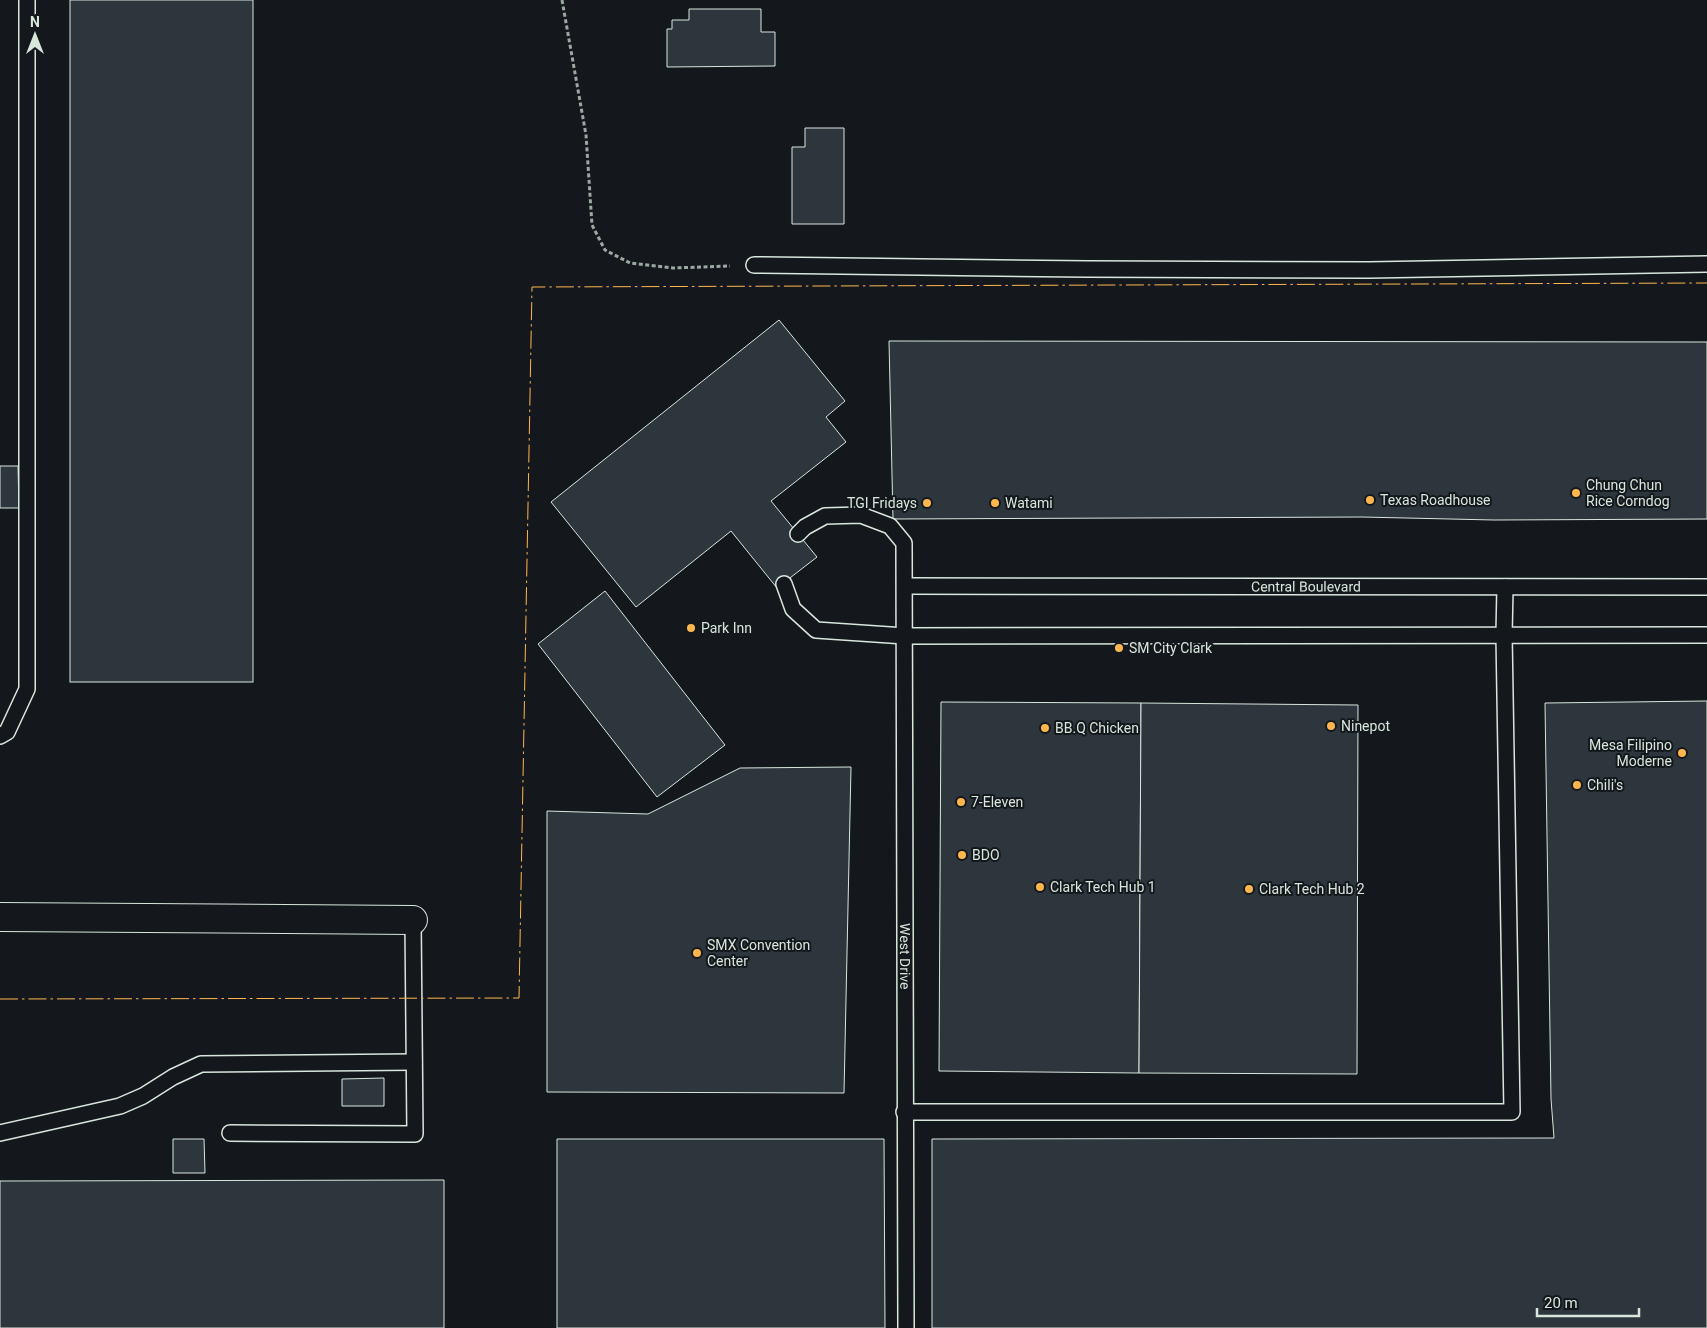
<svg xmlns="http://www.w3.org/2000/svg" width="1707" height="1328" viewBox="0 0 1707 1328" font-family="Roboto,sans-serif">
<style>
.building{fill:#2c363c;stroke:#d8e6dc}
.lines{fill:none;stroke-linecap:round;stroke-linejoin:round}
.service-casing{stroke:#d8e6dc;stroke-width:18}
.minor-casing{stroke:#d8e6dc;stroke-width:30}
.path{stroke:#9da8a2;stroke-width:3;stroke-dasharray:4 2.5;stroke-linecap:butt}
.service{stroke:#14181c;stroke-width:15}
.minor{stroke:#14181c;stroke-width:28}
.power{stroke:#ffb74d;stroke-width:1;stroke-dasharray:18 4 2.5 4;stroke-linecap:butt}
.poi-dot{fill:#ffb74d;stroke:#14181c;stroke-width:2}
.labels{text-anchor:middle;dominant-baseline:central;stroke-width:4;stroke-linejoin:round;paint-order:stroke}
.poi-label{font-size:14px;fill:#d8e6dc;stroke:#14181c;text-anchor:start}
.street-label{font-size:14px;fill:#d8e6dc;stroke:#14181c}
</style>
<rect width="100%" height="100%" fill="#14181c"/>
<g class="building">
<rect x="70" y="0" width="183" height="682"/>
<path d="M689 9H761V32H775V66L667 67V29H672V20H689Z"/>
<path d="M805 128H844V224H792V147H805Z"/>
<path d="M779 320 845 401 826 417 846 442 771 501 817 557 777 588 731 531 636 607 551 502Z"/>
<path d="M889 341 1707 342V519L1494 520 1362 517 893 519Z"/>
<path d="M0 466H18L19 508H0Z"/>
<path d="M605 591 725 745 657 797 538 644Z"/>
<path d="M1707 701V1328H932V1139L1554 1138 1551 1099 1545 703Z"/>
<path d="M941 702 1141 703 1139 1073 939 1071Z"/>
<path d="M1141 703 1358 705 1357 1074 1139 1073Z"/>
<path d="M851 767 844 1093 547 1092V811L648 814 740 768Z"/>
<path d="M384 1078V1106H342V1079Z"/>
<path d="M173 1139H204L205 1173H173Z"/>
<path d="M557 1139H884L885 1328H557Z"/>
<path d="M444 1180V1328H0V1181Z"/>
</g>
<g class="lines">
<defs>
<g id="service">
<path d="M754 265 1088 269 1369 270 1707 264"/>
<path id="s1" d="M798 534 805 527 825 516 861 515 890 526 904 543 906 1328"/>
<path d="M784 584 793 609 816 630 905 636 1707 635"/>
<path id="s2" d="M905 586 1707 587"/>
<path d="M0 736 7 732 27 689V0"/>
<path d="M904 1112H1512L1504 635 1505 587"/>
<path d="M0 1133 120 1106 143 1096 173 1077 201 1064 414 1062"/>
<path d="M230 1133 415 1134 413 920"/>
</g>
<path id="minor" d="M0 917 413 920"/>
</defs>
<use href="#service" class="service-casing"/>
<use href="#minor" class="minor-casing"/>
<path class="path" d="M562 0 586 135 592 225 605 250 630 263 673 268 730 266"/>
<use href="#service" class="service"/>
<use href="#minor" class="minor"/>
<path class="power" d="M0 999 519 998 532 287 1707 283"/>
</g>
<g class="poi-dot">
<circle cx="1576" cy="493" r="5"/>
<circle cx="1370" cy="500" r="5"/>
<circle cx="927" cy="503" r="5"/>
<circle cx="995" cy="503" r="5"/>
<circle cx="691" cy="628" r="5"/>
<circle cx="1119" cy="648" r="5"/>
<circle cx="1331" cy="726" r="5"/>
<circle cx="1045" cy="728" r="5"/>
<circle cx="1682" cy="753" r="5"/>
<circle cx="1577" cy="785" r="5"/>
<circle cx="961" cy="802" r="5"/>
<circle cx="962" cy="855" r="5"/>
<circle cx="1040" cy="887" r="5"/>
<circle cx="1249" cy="889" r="5"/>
<circle cx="697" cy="953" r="5"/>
</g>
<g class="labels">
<g class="poi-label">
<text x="1586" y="485">Chung Chun<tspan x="1586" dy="16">Rice Corndog</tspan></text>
<text x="1380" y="500">Texas Roadhouse</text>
<text x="917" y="503" text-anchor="end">TGI Fridays</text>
<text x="1005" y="503">Watami</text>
<text x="701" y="628">Park Inn</text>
<text x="1129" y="648">SM City Clark</text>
<text x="1341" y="726">Ninepot</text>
<text x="1055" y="728">BB.Q Chicken</text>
<text x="1672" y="745" text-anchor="end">Mesa Filipino<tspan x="1672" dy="16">Moderne</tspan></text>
<text x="1587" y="785">Chili's</text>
<text x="971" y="802">7-Eleven</text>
<text x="972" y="855">BDO</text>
<text x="1050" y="887">Clark Tech Hub 1</text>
<text x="1259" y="889">Clark Tech Hub 2</text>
<text x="707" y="945">SMX Convention<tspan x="707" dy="16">Center</tspan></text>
</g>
<g class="street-label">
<text stroke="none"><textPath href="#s2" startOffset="401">Central Boulevard</textPath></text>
<text stroke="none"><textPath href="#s1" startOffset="535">West Drive</textPath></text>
</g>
</g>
<g transform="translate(35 35)" stroke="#14181c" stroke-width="4" paint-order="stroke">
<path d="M0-4L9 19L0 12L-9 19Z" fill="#d8e6dc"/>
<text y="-8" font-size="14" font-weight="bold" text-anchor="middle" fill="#d8e6dc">N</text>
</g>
<path d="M1537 1308v8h102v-8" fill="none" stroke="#d8e6dc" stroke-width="2.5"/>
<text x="1544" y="1308" font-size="15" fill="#d8e6dc" stroke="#14181c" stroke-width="4" paint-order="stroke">20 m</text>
</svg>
